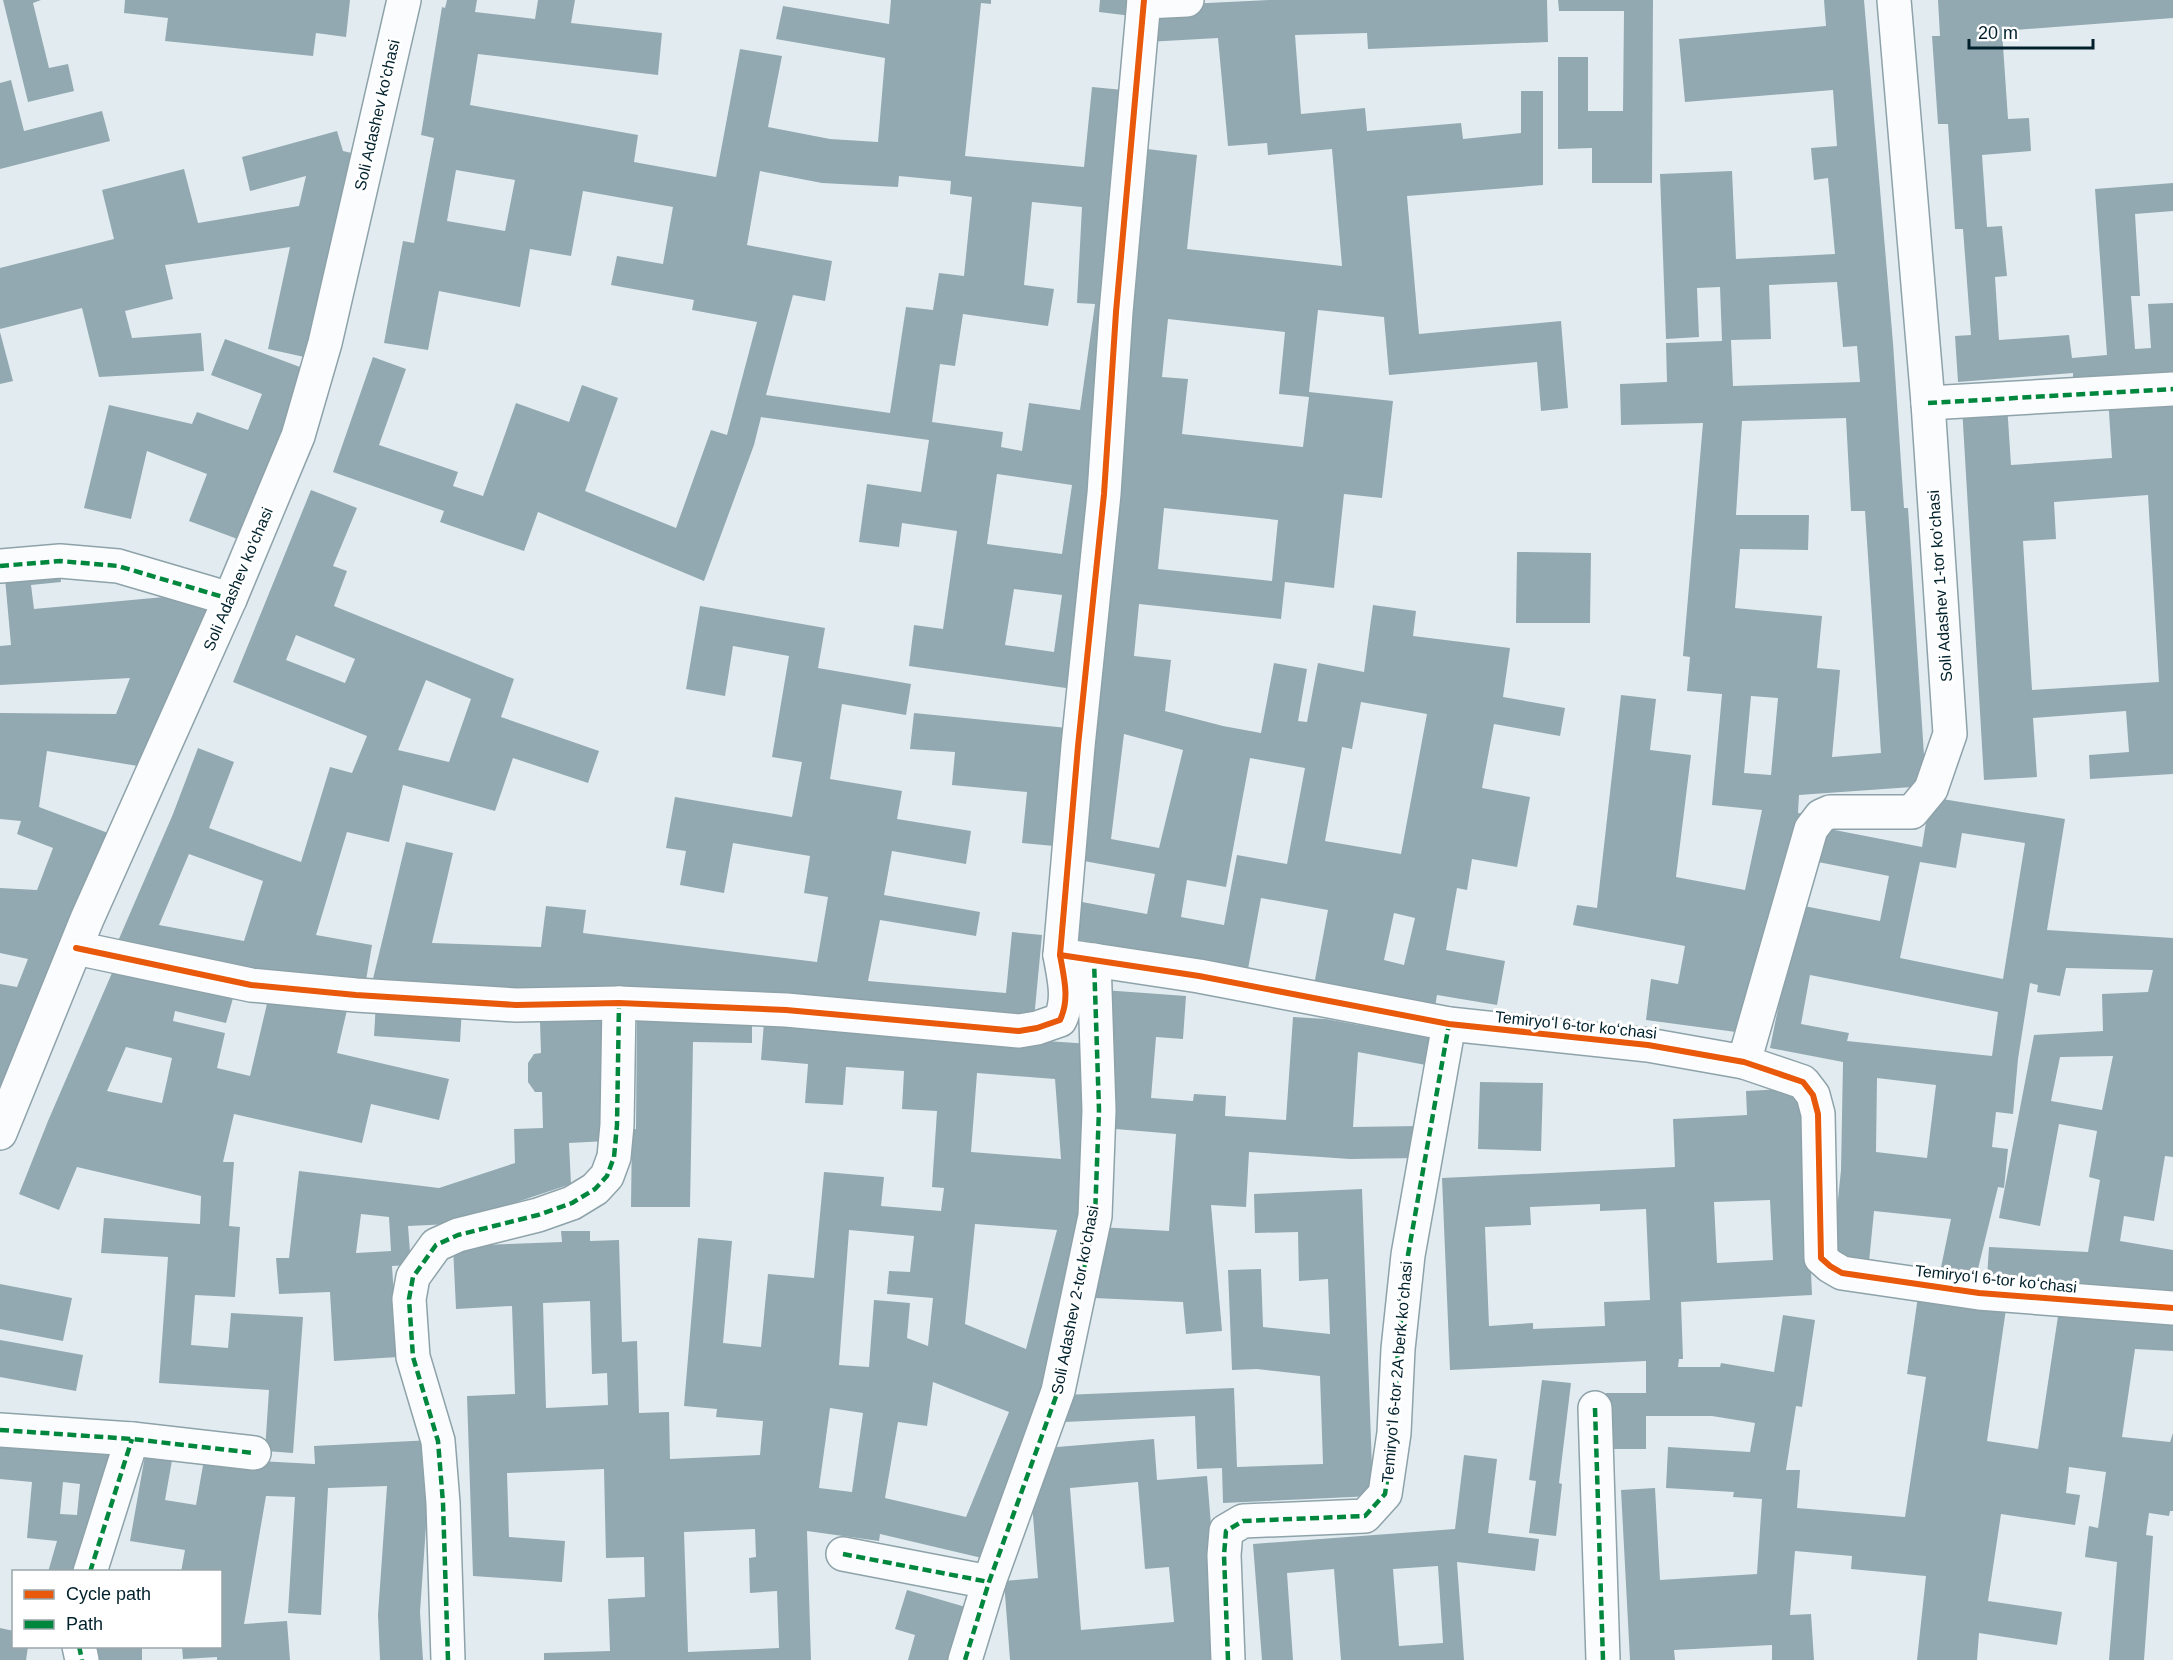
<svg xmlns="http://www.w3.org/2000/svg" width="2173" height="1660" viewBox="0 0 2173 1660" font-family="Helvetica,sans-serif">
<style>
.building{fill:#92a9b1;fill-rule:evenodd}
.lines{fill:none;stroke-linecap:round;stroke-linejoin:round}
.minor-casing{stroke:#8ea2aa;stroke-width:36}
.minor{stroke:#fbfcfd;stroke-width:33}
.quiet{stroke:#00873e;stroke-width:4.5;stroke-dasharray:9 4.5;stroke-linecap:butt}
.cycleway-casing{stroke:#fff;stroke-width:10}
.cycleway{stroke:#e8590c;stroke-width:6}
.labels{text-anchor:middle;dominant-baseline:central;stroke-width:6;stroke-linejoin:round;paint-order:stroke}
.street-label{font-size:16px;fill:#00212c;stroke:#fff}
</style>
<rect width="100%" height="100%" fill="#e2ecf0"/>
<g class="building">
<path d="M3 0H41L33 3 49 68 68 64 74 91 28 102Z"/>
<path d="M125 0H350L346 37 316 33 313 56 165 41 168 18 124 13Z"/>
<path d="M447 0H477L475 12 535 19 538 0H575L571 23 662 33 658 75 478 54 470 105 638 135 634 162 716 177 740 49 782 56 768 127 830 139 878 142 885 58 776 39 783 6 889 24 891 0H991V4L981 3 965 156 1084 167 1092 87 1134 91 1073 689 909 666 914 625 943 629 957 531 902 523 899 547 859 542 867 484 921 492 929 440 761 417 754 445 704 581 538 512 524 551 440 522 444 511 333 472 373 357 406 369 379 445 458 472 453 486 483 496 516 403 569 422 582 385 618 398 585 491 676 528 711 430 727 435 757 322 692 310 694 300 611 285 617 256 663 264 673 207 583 191 571 256 530 249 520 307 439 291 428 350 384 343 403 241 414 243 434 138 421 135 442 7 445 8ZM456 170 515 180 505 231 447 221ZM760 171 822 183 898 187 899 176 951 181 950 194 972 197 964 276 939 273 933 310 906 307 890 413 766 395 793 295 825 301 832 261 747 245ZM1032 202 1082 207 1077 303 1095 304 1080 410 1029 403 1022 451 1001 447 1003 432 932 422 940 364 955 366 963 314 1048 326 1054 289 1024 285ZM997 474 1072 485 1062 554 987 544ZM1014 589 1062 595 1054 652 1005 645Z"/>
<path d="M1100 0H1142L1140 17 1099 12Z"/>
<path d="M1269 0H1547L1548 42 1368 49 1367 33 1295 35 1301 114 1365 108 1367 131 1461 123 1463 139 1521 133V91H1543V185L1407 196 1419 334 1561 321 1568 408 1541 411 1537 362 1389 375 1384 317 1318 310 1309 392 1393 401 1382 498 1344 494 1334 588 1285 582 1281 619 1139 604 1134 656 1171 660 1165 711 1223 726 1261 733 1274 663 1307 669 1298 721 1307 722 1318 663 1364 672 1373 605 1416 611 1413 636 1510 648 1503 697 1565 708 1560 736 1494 724 1482 788 1530 797 1517 867 1472 859 1467 890 1457 888 1446 950 1505 961 1497 1005 1437 995 1435 1007 1314 985 1328 910 1261 898 1246 980 1173 957 1075 939 1082 902 1147 914 1155 874 1073 859 1139 148 1197 155 1187 249 1342 266 1332 149 1268 155 1267 143 1228 146 1218 38 1147 42 1146 6ZM1168 319 1285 332 1279 394 1309 397 1303 447 1182 434 1188 379 1162 377ZM1164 508 1278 520 1272 581 1158 569ZM1361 702 1427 714 1401 854 1325 841 1342 747 1352 749ZM1124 734 1183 750 1159 848 1111 839ZM1250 758 1305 768 1287 864 1237 855 1224 925 1181 917 1187 880 1226 887ZM1394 913 1415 918 1404 965 1384 960Z"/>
<path d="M1558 0H1653L1652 183H1592V148L1558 149V57H1588V111H1623L1624 11H1559Z"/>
<path d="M1824 0H1864L1893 343 1904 508H1908L1926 786 1799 795 1798 813 1805 814 1736 1032 1646 1020 1651 979 1678 984 1685 946 1573 925 1577 905 1597 908 1621 695 1656 699 1650 750 1691 755 1676 877 1745 890 1762 810 1712 805 1722 694 1687 691 1690 657 1683 656 1703 423 1621 425 1620 384 1667 382 1666 343 1722 341 1720 287 1697 288 1699 337 1666 339 1660 174 1732 171 1736 259 1835 254 1828 178 1814 180 1811 148 1837 146 1833 90 1685 102 1679 39 1826 26ZM1837 282 1843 347 1857 346 1860 382 1733 386 1731 340 1771 339 1769 285ZM1846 418 1851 511H1865L1881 753 1832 757 1840 670 1817 668 1822 616 1735 608 1740 549 1808 550 1809 515H1736L1742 421ZM1751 696 1778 698 1771 775 1744 773Z"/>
<path d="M1938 0H2173V18L2002 31 2008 119 2029 118 2031 151 1982 155 1987 227 2002 226 2007 276 1995 277 1999 340 2069 335 2072 358 2107 355 2095 189 2173 183V211L2135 214 2140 296H2131L2135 349 2151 348 2148 304 2173 303V383L2073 386V373L1958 382 1955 336 1971 335 1963 229H1955L1948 124H1938L1932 36H1940Z"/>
<path d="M11 80 24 131 102 111 110 141 0 169V83Z"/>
<path d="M337 131 343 151 356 154 318 360 268 349 290 247 165 265 173 299 125 311 132 338 201 333 204 371 99 377 82 308 0 329V268L114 239 102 190 184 169 198 223 299 206 306 176 250 191 242 157Z"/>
<path d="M0 332 13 381 0 384Z"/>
<path d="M225 339 316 373 251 544 189 521 207 474 147 451 131 519 84 508 109 405 192 424 197 412 248 430 262 394 211 375Z"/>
<path d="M2173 394V774L2090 779 2089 755 2129 752 2126 711 2033 718 2037 777 1984 780 1962 407 2007 404 2011 465 2112 458 2108 397ZM2148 495 2159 682 2032 690 2023 541 2056 539 2054 502Z"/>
<path d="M311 490 357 508 333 566 347 571 334 606 514 679 501 717 599 751 588 783 513 758 495 811 403 785 389 842 347 832 316 935 372 945 365 986 115 948 173 814 198 748 234 762 209 828 301 862 330 767 352 773 367 736 233 682ZM296 635 355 659 345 683 286 660ZM426 680 471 699 449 762 398 750ZM189 854 263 881 244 941 159 925Z"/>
<path d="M1517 552 1591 553 1590 623H1516Z"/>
<path d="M59 562 61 582 31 585 34 609 186 595 218 607 150 768 47 751 39 807 116 836 0 1125V984L17 987 28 959 0 953V888L37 890 53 848 17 834 21 821 0 819V713L116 714 130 678 0 685V646L11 645 4 567Z"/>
<path d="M700 606 825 628 818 668 911 684 906 715 842 704 830 779 902 791 897 819 971 831 966 864 892 851 884 895 980 912 976 936 880 920 868 981 1006 993 1012 932 1042 935 1034 1019 809 1010 612 986 610 999 371 987 406 842 453 853 432 943 541 947 546 906 586 910 583 933 817 962 828 897 804 893 810 856 733 843 724 893 680 885 686 851 666 848 675 797 792 817 802 762 772 757 789 656 733 646 725 696 686 689Z"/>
<path d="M914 713 1068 728 1065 847 1022 843 1027 792 952 785 955 752 910 749Z"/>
<path d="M1930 797 2065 819 2047 930 2173 938V1157L2165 1156 2154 1221 2124 1216 2120 1241 2173 1250V1294L2113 1286 1987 1278 1989 1247 2088 1252 2100 1180 2089 1177 2097 1131 2059 1124 2040 1226 1999 1218 2034 1035 2103 1031 2102 994 2148 992 2153 970 2066 968 2060 996 2037 992 2038 985 2030 983 2018 1059 2013 1114 1996 1112 1992 1147 2008 1149 2004 1188 1998 1187 1976 1277 1940 1272 1951 1219 1874 1211 1869 1262 1832 1258 1841 1170 1843 1062 1770 1048 1799 905 1880 921 1889 876 1808 860 1814 826 1922 847ZM1962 833 2025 843 2003 979 1900 958 1920 862 1956 868ZM1810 975 1998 1012 1992 1056 1847 1041 1849 1033 1801 1024ZM2113 1056 2102 1110 2051 1101 2060 1057ZM1877 1078 1936 1085 1927 1158 1876 1152Z"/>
<path d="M118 959 235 991 226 1023 175 1011 173 1021 225 1033 217 1068 250 1076 270 991 347 1010 337 1053 449 1079 439 1120 371 1104 362 1143 234 1114 223 1162H234L229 1226 240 1227 235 1297 195 1295 191 1345 228 1348 231 1313 303 1317 293 1453 265 1451 269 1390 159 1383 168 1257 101 1253 104 1218 200 1224 201 1196 77 1167 59 1210 19 1194 48 1121ZM126 1047 172 1058 162 1103 107 1091Z"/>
<path d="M1103 990 1186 996 1183 1039 1156 1037 1151 1098 1193 1101 1194 1094 1226 1096 1225 1116 1286 1120 1293 1017 1326 1019 1441 1040 1436 1067 1358 1052 1353 1127 1419 1126V1158L1350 1159 1249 1152 1246 1207 1211 1205 1222 1331 1186 1334 1183 1302 1094 1298 1099 1227 1169 1231 1176 1134 1103 1128Z"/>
<path d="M376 1003 462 1008 460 1042 374 1036Z"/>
<path d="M637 1007 752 1009V1043L693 1042 690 1207H631L632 1129H636Z"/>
<path d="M603 1019 607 1141 569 1143 571 1184 451 1224 408 1226 411 1265 392 1266 398 1357 334 1361 330 1292 279 1294 276 1258H289L299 1171 439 1188 515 1163 514 1129 543 1128 542 1092H535L528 1082V1063L534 1054 541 1053 540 1022ZM361 1214 389 1217 391 1251 356 1253Z"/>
<path d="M764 1022 1091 1044 1100 1198 1049 1395 982 1558 880 1534 879 1541 807 1531 811 1660H544V1653L610 1651 608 1599 645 1597 644 1557 606 1558 604 1469 507 1473 509 1537 565 1541 562 1582 473 1576 467 1396 515 1394 512 1306 456 1309 453 1246 562 1242 561 1231H590V1241L619 1240 622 1342 637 1341 639 1413 669 1412 670 1459 760 1455 763 1421 716 1417 717 1409 684 1406 698 1238 732 1241 723 1343 761 1347 768 1274 814 1278 824 1172 884 1177 881 1206 941 1211 944 1188 932 1187 937 1111 902 1109 904 1071 846 1067 843 1105 805 1103 808 1064 761 1060ZM977 1073 1055 1079 1061 1159 971 1152ZM975 1224 1057 1230 1026 1349 965 1324ZM849 1230 914 1236 910 1272 889 1271 887 1294 933 1298 928 1346 907 1338 910 1303 874 1300 869 1367 839 1365ZM590 1301 592 1374 607 1373 608 1405 546 1408 543 1303ZM933 1382 1009 1412 966 1517 885 1498 898 1422 927 1426ZM830 1408 863 1413 852 1492 819 1488ZM755 1529 756 1557 749 1558 750 1593 777 1591 779 1648 688 1652 684 1532Z"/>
<path d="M1480 1082 1543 1083 1541 1151 1478 1149Z"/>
<path d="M1803 1088 1812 1295 1681 1302 1683 1359H1679L1678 1367H1720L1721 1363 1774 1372 1783 1315 1815 1320 1802 1407 1796 1406 1786 1470H1800L1797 1508 1905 1517 1926 1377 1907 1374 1919 1289 2007 1302 1987 1441 2038 1449 2060 1303 2173 1313V1351L2135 1349 2122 1437 2170 1442 2173 1433V1511H2170L2169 1516 2149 1513 2146 1535 2153 1536 2144 1660H2109L2117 1562 2085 1557 2089 1526 2098 1528 2106 1472 2069 1467 2066 1493 2080 1495 2075 1525 2001 1514 1988 1601 2062 1612 2057 1645 1979 1633 1977 1660H1917L1926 1576 1851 1569 1852 1556 1795 1551 1790 1615 1811 1614 1814 1660H1772V1645L1674 1650 1675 1660H1630L1621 1490 1655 1488 1660 1580 1757 1574 1762 1499 1733 1497 1734 1492 1666 1488 1668 1447 1750 1452 1755 1423 1712 1416H1646V1449H1606V1393H1646V1361L1450 1370 1442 1178 1675 1167 1673 1119 1747 1115 1746 1091ZM1770 1200 1773 1260 1717 1263 1714 1202ZM1600 1204V1211L1646 1209 1650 1300 1604 1302 1605 1326 1533 1329V1323L1489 1326 1485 1227 1531 1225 1530 1207Z"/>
<path d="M1362 1189 1373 1496 1223 1503 1222 1468 1197 1469 1195 1416 1064 1422 1063 1395 1234 1388 1237 1467 1323 1464 1320 1376 1257 1369 1232 1370 1228 1270 1261 1269 1263 1327 1330 1334 1328 1279 1299 1281 1298 1232 1255 1233 1254 1194Z"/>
<path d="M0 1284 72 1298 63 1341 0 1329Z"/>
<path d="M0 1340 83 1355 76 1391 0 1377Z"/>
<path d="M1542 1380 1571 1383 1559 1483 1562 1484 1556 1536 1529 1533 1536 1481 1529 1480Z"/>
<path d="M0 1433 121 1444 79 1572H48L57 1541 27 1538 32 1482 0 1479ZM63 1482 80 1484 77 1515 60 1514Z"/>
<path d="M1154 1439 1157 1480 1207 1476 1222 1660H1010L1004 1581 1038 1578 1031 1491 1045 1448ZM1138 1482 1145 1569 1169 1567 1174 1622 1081 1630 1070 1488Z"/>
<path d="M432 1440 420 1612 423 1660H380L378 1615 387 1486 328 1488 321 1615 288 1613 295 1497 266 1496 244 1624 287 1621 290 1660H217V1657L183 1659 182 1647H220V1572H181L185 1550 130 1541 147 1444 174 1449 165 1500 196 1505 205 1454 239 1460 315 1464 314 1446Z"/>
<path d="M1464 1455 1497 1459 1488 1533 1539 1539 1535 1571 1457 1562 1464 1660H1341L1334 1569 1287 1573 1293 1660H1262L1253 1544 1455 1529ZM1438 1566 1443 1643 1399 1646 1393 1569Z"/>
<path d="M907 1590 969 1608 954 1660H908L915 1635 895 1629Z"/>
<path d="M0 1628 14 1631V1647H28L26 1660H0Z"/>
<rect x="95" y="1647" width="47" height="13"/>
</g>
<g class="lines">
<defs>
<g id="minor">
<path d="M1144 2 1187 0"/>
<path d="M1928 403 2173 389"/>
<path d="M0 566 60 561 118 566 230 599"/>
<path d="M76 948 251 985 356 995 516 1005 619 1003 786 1010 1019 1031 1037 1028 1060 1020C1070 999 1064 978 1060 955L1078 746 1104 494 1116 312 1144 0"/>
<path d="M1060 955 1199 976 1449 1024 1648 1045 1744 1062 1803 1082 1813 1095 1818 1114 1821 1258 1830 1266 1842 1273 1979 1293 2173 1308"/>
<path d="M1744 1062 1811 829 1821 816 1830 812H1912L1931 789 1950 734 1928 403 1894 0"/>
<path d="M0 1133 87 919 230 599 298 436 325 343 404 0"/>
<path d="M1595 1408 1603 1660"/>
<path d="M0 1430 132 1439 254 1453"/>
<path d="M843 1554 989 1582"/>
<path d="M90 1572 132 1439"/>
<path d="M79 1646 82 1660"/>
<path d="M448 1660 443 1503 438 1441 413 1357 409 1299 413 1277 436 1245 458 1235 538 1215 572 1203 595 1189 607 1176 614 1157 617 1125 619 1003"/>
<path d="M965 1660 989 1582 1058 1391 1095 1216 1099 1110 1094 960"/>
<path d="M1228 1660 1224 1555 1226 1531 1243 1521 1365 1516 1385 1494 1394 1433 1398 1349 1408 1255 1449 1024"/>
</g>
</defs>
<use href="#minor" class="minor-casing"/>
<use href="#minor" class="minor"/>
<g class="quiet">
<path d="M1928 403 2173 389"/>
<path d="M0 566 60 561 118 566 230 599"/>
<path d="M1595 1408 1603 1660"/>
<path d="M0 1430 132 1439 254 1453"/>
<path d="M843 1554 989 1582"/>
<path d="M90 1572 132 1439"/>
<path d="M79 1646 82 1660"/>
<path d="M448 1660 443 1503 438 1441 413 1357 409 1299 413 1277 436 1245 458 1235 538 1215 572 1203 595 1189 607 1176 614 1157 617 1125 619 1003"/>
<path d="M965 1660 989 1582 1058 1391 1095 1216 1099 1110 1094 960"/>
<path d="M1228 1660 1224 1555 1226 1531 1243 1521 1365 1516 1385 1494 1394 1433 1398 1349 1408 1255 1449 1024"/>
</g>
<defs>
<g id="cycleway">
<path d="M76 948 251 985 356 995 516 1005 619 1003 786 1010 1019 1031 1037 1028 1060 1020C1070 999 1064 978 1060 955L1078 746 1104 494 1116 312 1144 0"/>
<path d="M1060 955 1199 976 1449 1024 1648 1045 1744 1062 1803 1082 1813 1095 1818 1114 1821 1258 1830 1266 1842 1273 1979 1293 2173 1308"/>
</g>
</defs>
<use href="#cycleway" class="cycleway-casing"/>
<use href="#cycleway" class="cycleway"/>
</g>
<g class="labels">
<g class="street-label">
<text transform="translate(377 115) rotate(-77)">Soli Adashev ko'chasi</text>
<text transform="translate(238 579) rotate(-67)">Soli Adashev ko'chasi</text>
<text transform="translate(1940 586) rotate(-94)">Soli Adashev 1-tor koʻchasi</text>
<text transform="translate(1576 1025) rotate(6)">Temiryoʻl 6-tor koʻchasi</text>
<text transform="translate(1996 1279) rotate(6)">Temiryoʻl 6-tor koʻchasi</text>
<text transform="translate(1075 1300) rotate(-79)">Soli Adashev 2-tor koʻchasi</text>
<text transform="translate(1397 1372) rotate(-85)">Temiryoʻl 6-tor 2А berk koʻchasi</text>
</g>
</g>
<rect x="12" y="1570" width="210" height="78" fill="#ffffff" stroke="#99a6ab" stroke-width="1.5"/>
<rect x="24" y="1590" width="30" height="9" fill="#e8590c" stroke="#99a6ab" stroke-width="1.5"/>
<text x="66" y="1600" font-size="18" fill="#00212c">Cycle path</text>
<rect x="24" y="1620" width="30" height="9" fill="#00873e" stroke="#99a6ab" stroke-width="1.5"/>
<text x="66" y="1630" font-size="18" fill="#00212c">Path</text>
<path d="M1969 39v9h124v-9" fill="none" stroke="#00212c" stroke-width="3"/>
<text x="1978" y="39" font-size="18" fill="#00212c" stroke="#ffffff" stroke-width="4.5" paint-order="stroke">20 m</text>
</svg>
